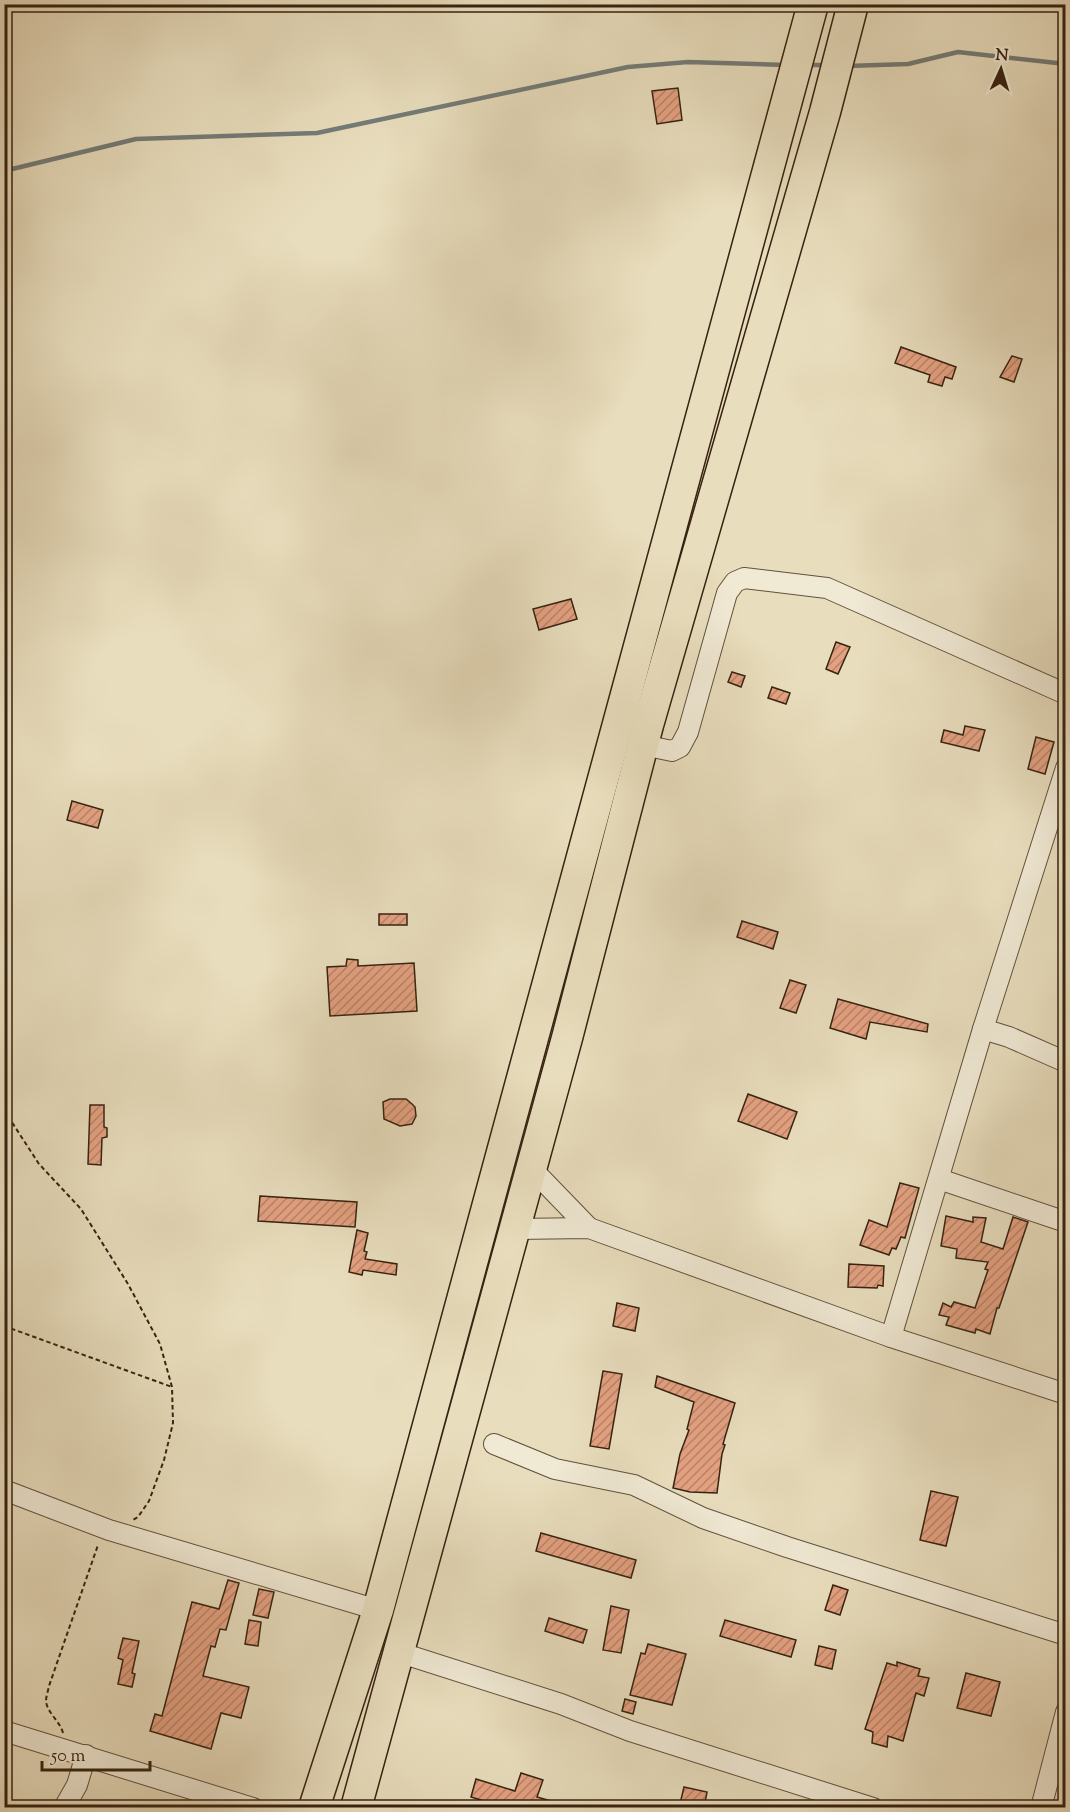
<svg xmlns="http://www.w3.org/2000/svg" width="1070" height="1812" viewBox="0 0 1070 1812" font-family="'Sorts Mill Goudy',serif">
<style>
.lines{fill:none;stroke-linecap:round;stroke-linejoin:round}
.stream{stroke:#747c78;stroke-width:4.5}
.building{fill:url(#building-hatch);stroke:#362210;stroke-width:1.5}
.minor-casing{stroke:#62513b;stroke-width:22}
.highway-casing{stroke:#362210;stroke-width:33}
.path{stroke:#362210;stroke-width:2;stroke-dasharray:4.5 3;stroke-linecap:butt}
.minor{stroke:#f0e9d4;stroke-width:20}
.highway{stroke:#e8ddbd;stroke-width:30}
</style>
<defs>
<pattern id="building-hatch" width="6" height="6" patternUnits="userSpaceOnUse" patternTransform="scale(1.5)"><rect width="6" height="6" fill="#e4a181"/><path d="M-1 1l2-2M0 6l6-6M5 7l2-2" fill="none" stroke="#ba8368"/></pattern>
</defs>
<rect width="100%" height="100%" fill="#e8ddbd"/>
<filter id="stains"><feTurbulence type="fractalNoise" baseFrequency=".00333" numOctaves="4"/><feColorMatrix values="0 0 0 0 .2 0 0 0 0 .09 0 0 0 0 .02 0 0 0 .5 -.17"/></filter>
<radialGradient id="worn" r=".72"><stop offset=".6" stop-color="#630" stop-opacity="0"/><stop offset="1" stop-color="#630" stop-opacity=".3"/></radialGradient>
<g class="lines">
<g class="stream">
<path d="M806 65H828"/>
<path d="M848 66 908 64 958 52 1066 64"/>
<path d="M4 171 136 139 317 133 628 67 688 62 786 65"/>
</g>
</g>
<g class="building">
<path d="M678 88 682 120 657 124 652 91Z"/>
<path d="M901 347 956 367 952 379 945 377 942 386 928 382 930 375 895 363Z"/>
<path d="M1012 356 1022 359 1014 382 1000 377Z"/>
<path d="M571 599 577 619 539 630 533 609Z"/>
<path d="M836 642 850 647 838 674 826 669Z"/>
<path d="M732 672 745 676 741 687 728 682Z"/>
<path d="M772 687 790 693 786 704 768 698Z"/>
<path d="M965 726 985 730 979 751 941 742 944 730 963 735Z"/>
<path d="M1036 737 1054 742 1045 774 1028 769Z"/>
<path d="M72 801 103 810 98 828 67 820Z"/>
<rect x="379" y="914" width="28" height="11"/>
<path d="M742 921 778 932 773 949 737 937Z"/>
<path d="M347 959 358 960V966L414 963 417 1011 330 1016 327 967 346 966Z"/>
<path d="M790 980 806 985 796 1013 780 1008Z"/>
<path d="M838 999 928 1024 927 1032 870 1022 866 1039 830 1028Z"/>
<path d="M748 1094 797 1112 787 1139 738 1121Z"/>
<path d="M390 1099H406L412 1104 415 1107 416 1116 412 1124 400 1126 384 1119 383 1102Z"/>
<path d="M90 1105H104V1127L107 1128V1137L102 1138 101 1165 88 1164Z"/>
<path d="M900 1183 919 1188 905 1238 901 1237 896 1249 892 1248 889 1255 860 1245 869 1220 887 1227Z"/>
<path d="M260 1196 357 1202 355 1227 258 1221Z"/>
<path d="M946 1216 973 1222V1217L986 1218 981 1242 1003 1249 1013 1217 1028 1222 999 1308H997L990 1334 976 1329 975 1333 946 1325 949 1317 939 1315 943 1303 951 1307 954 1302 975 1308 988 1270 985 1269 988 1262 956 1258 957 1249 941 1246Z"/>
<path d="M357 1230 368 1233 364 1251 367 1252 365 1259 397 1264 396 1275 363 1270 362 1275 349 1272Z"/>
<path d="M849 1264 884 1266 883 1286 878 1285 877 1288 848 1287Z"/>
<path d="M617 1303 639 1308 635 1331 613 1326Z"/>
<path d="M603 1371 622 1374 609 1449 590 1446Z"/>
<path d="M657 1376 735 1403 723 1444 725 1445 722 1454 717 1493 690 1492 673 1488 680 1454 689 1430 687 1429 694 1402 655 1387Z"/>
<path d="M931 1491 958 1497 946 1546 920 1540Z"/>
<path d="M541 1533 636 1560 631 1578 536 1551Z"/>
<path d="M228 1580 239 1583 226 1630 220 1629 215 1647 211 1646 203 1676 249 1687 241 1718 221 1713 211 1749 150 1731 155 1714 162 1716 192 1602 219 1609Z"/>
<path d="M833 1585 848 1590 840 1615 825 1610Z"/>
<path d="M259 1589 274 1592 268 1618 253 1615Z"/>
<path d="M611 1606 629 1610 621 1653 603 1650Z"/>
<path d="M549 1618 587 1630 583 1643 545 1631Z"/>
<path d="M249 1620 261 1622 258 1646 245 1644Z"/>
<path d="M725 1620 796 1640 791 1657 720 1636Z"/>
<path d="M123 1638 139 1641 132 1673 135 1674 132 1687 118 1684 123 1660 118 1658Z"/>
<path d="M648 1644 686 1654 672 1705 630 1695 641 1653 645 1654Z"/>
<path d="M819 1646 836 1650 832 1669 815 1665Z"/>
<path d="M897 1662 920 1669 918 1676 929 1678 924 1696 916 1693 903 1741 888 1736 887 1747 872 1743 873 1732 865 1729 887 1663 897 1666Z"/>
<path d="M966 1673 1000 1682 991 1716 957 1708Z"/>
<path d="M625 1699 636 1702 633 1714 622 1711Z"/>
<path d="M521 1773 543 1780 537 1797 562 1804 561 1808H507L471 1797 476 1779 515 1791Z"/>
<path d="M684 1787 707 1792 704 1808H679Z"/>
</g>
<g class="lines">
<defs>
<g id="minor">
<path d="M643 745 672 751 680 747 688 732 727 593 735 582 744 578 827 588 1066 694"/>
<path d="M983 1029 1009 1037 1066 1062"/>
<path d="M531 1168 589 1228"/>
<path d="M939 1179 1066 1222"/>
<path d="M514 1229 589 1228 891 1337 1066 1394"/>
<path d="M891 1337 983 1029 1066 768"/>
<path d="M494 1444 555 1469 634 1485 703 1518 787 1547 1066 1635"/>
<path d="M4 1490 109 1530 378 1610"/>
<path d="M398 1652 561 1704 630 1731 873 1808"/>
<path d="M4 1731 253 1808"/>
<path d="M64 1808 77 1785 86 1755"/>
<path d="M1041 1808 1066 1712"/>
</g>
<g id="highway">
<path d="M314 1808 378 1610 813 4"/>
<path d="M356 1808 567 1038 648 725 825 112 853 4"/>
</g>
</defs>
<use href="#minor" class="minor-casing"/>
<use href="#highway" class="highway-casing"/>
<g class="path">
<path d="M4 1110 39 1164 81 1209 128 1284 160 1344 172 1387 173 1423 164 1460 149 1501 138 1517 133 1520"/>
<path d="M4 1326 172 1387"/>
<path d="M63 1733C60 1721 47 1713 46 1701 46 1697 48 1691 49 1686L98 1545"/>
</g>
<use href="#minor" class="minor"/>
<use href="#highway" class="highway"/>
</g>
<rect width="1070" height="1812" fill="none" stroke="#e8ddbd" stroke-width="24"/>
<rect x="6" y="6" width="1058" height="1800" fill="none" stroke="#362210" stroke-width="3"/>
<rect x="12" y="12" width="1046" height="1788" fill="none" stroke="#362210" stroke-width="1.5"/>
<g transform="translate(1001 69) rotate(4)" stroke="#f0e9d4" stroke-width="4.5" paint-order="stroke">
<path d="M0-4.5L10 22L0 15L-10 22Z" fill="#362210"/>
<text y="-9" font-size="16" font-weight="bold" text-anchor="middle" fill="#362210">N</text>
</g>
<path d="M42 1761v9h108v-9" fill="none" stroke="#362210" stroke-width="3"/>
<text x="51" y="1761" font-size="18" fill="#362210" stroke="#f0e9d4" stroke-width="4.5" paint-order="stroke">50 m</text>
<rect width="100%" height="100%" filter="url(#stains)"/>
<rect width="100%" height="100%" fill="url(#worn)"/>
</svg>
